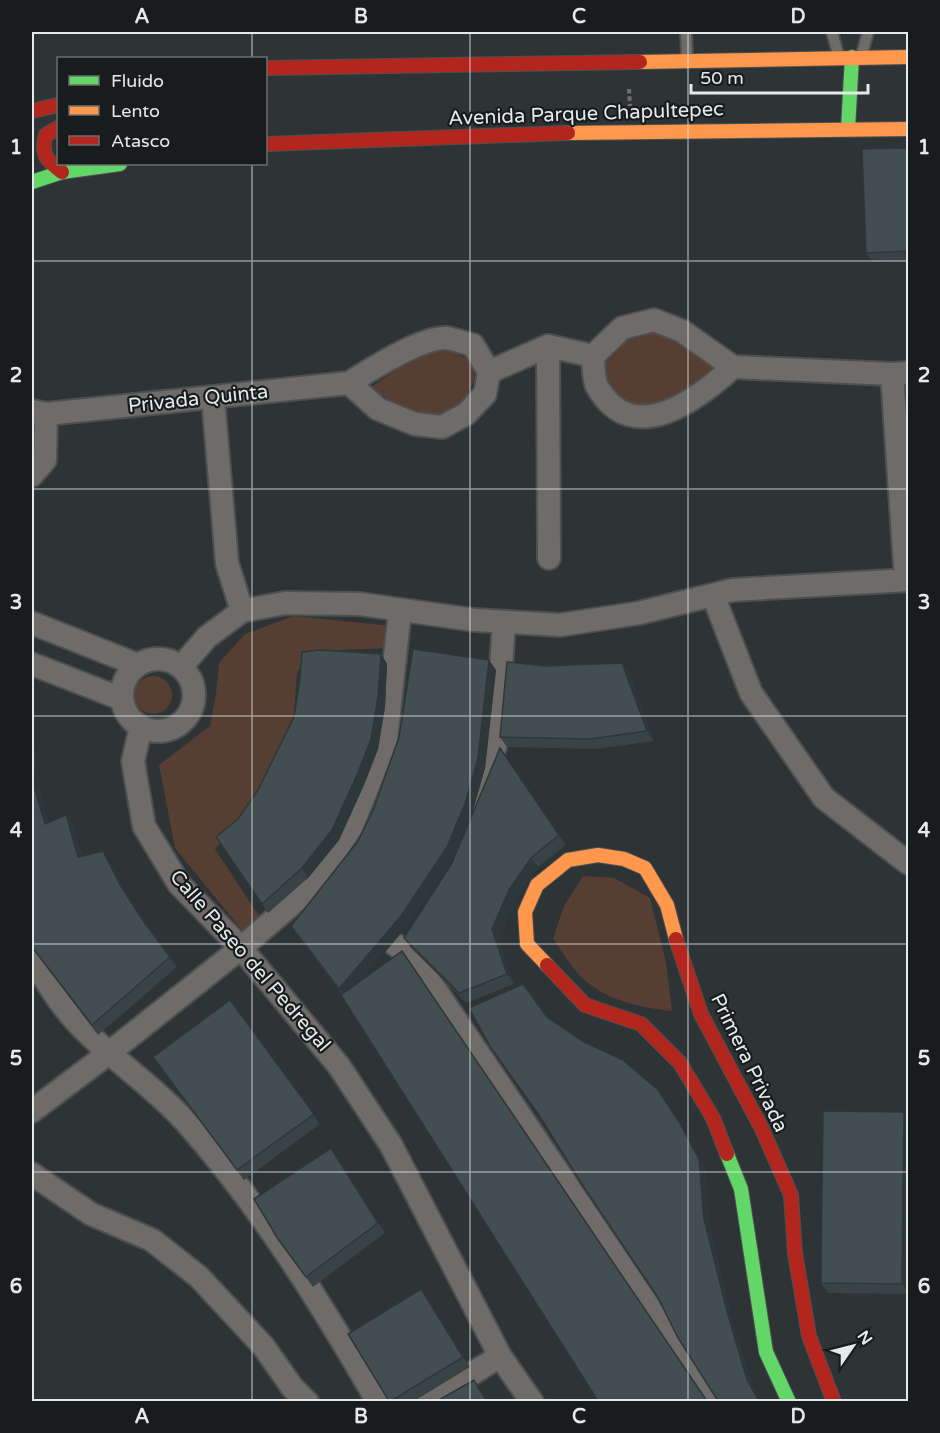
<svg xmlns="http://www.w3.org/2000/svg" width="940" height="1433" viewBox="0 0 940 1433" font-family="'Varela Round',sans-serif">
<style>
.green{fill:#563e32}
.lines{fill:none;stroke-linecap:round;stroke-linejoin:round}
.lane-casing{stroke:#4c5051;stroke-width:14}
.street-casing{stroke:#4c5051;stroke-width:26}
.fast-casing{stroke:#4c5051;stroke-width:16}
.slow-casing{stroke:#4c5051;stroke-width:16}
.jam-casing{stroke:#4c5051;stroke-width:16}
.path{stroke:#72706e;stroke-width:4;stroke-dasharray:4.5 3;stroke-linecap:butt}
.lane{stroke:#6f6b69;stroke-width:10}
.street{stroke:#6f6b69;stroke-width:22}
.fast{stroke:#63d668;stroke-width:14}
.slow{stroke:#ff974d;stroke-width:14}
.jam{stroke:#b3261e;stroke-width:14}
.wall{fill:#394346}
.shaded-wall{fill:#2e3739}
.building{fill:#424e51;stroke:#2e3739;stroke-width:1.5}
.grid{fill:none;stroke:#e4eaec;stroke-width:1.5;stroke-opacity:0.55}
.labels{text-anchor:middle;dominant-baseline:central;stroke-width:4.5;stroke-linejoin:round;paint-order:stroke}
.street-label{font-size:20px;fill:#e4eaec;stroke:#181c1d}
.neatline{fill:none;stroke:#e4eaec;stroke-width:2}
.grid-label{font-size:20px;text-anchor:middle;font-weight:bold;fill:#e4eaec}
</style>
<rect width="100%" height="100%" fill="#2e3435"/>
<g class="green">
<path d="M649 324 728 368 677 404 618 407 601 383 600 357 620 333Z"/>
<path d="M446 350 471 360 475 379 462 406 443 419 403 408 370 388 419 354Z"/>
<path d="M294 616 391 626V648L315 651 297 672 294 713 279 758 249 813 215 849 263 922 245 934 175 848 159 765 210 726 216 693 219 663 245 634Z"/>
<circle cx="153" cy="695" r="19"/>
<path d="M583 876 614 878 650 898 666 962 672 1011C636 1007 599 999 575 970 567 960 560 949 553 939L564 906Z"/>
</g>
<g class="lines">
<defs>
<g id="lane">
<path d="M686 32 687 57"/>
<path d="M832 32 838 54"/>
<path d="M862 54 868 32"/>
</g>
<g id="street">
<path d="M654 320 682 331 733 367C697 400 633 448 598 388 593 380 594 366 593 356L622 328Z"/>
<path d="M548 346 549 558"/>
<path d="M733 367 892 374 908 373"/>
<path d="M489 372 548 346 593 356"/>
<path d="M892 374 906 580"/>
<path d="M213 398 227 563 242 611"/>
<path d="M32 411 46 414 349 383C370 370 421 337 446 338 454 339 464 343 473 345L489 372 485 394 466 414 442 427 415 424 378 409 349 383"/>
<path d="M32 475 45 460 46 414"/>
<path d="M713 595 751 693 824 798 908 863"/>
<path d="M32 623 138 665"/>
<circle cx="158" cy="695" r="36"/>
<path d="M32 664 122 699"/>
<path d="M181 667 207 637 242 611 285 603 360 604 474 620 560 625 639 613 733 590 908 580"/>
<path d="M141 727 133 761 144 826 179 884 241 948 339 1066 391 1145 500 1356 532 1402"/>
<path d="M475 817 496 743 504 622"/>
<path d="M313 886 414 958 713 1402"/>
<path d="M32 958C42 974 52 992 64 1007 97 1050 148 1080 184 1120 260 1205 321 1303 378 1402"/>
<path d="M32 1111 109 1053 241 948 313 886 352 826 386 741 400 610"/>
<path d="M32 1174 91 1214 152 1240 199 1277 264 1347 292 1387 307 1402"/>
<path d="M427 1402 500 1356"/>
</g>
<g id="fast">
<path d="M848 129 852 57"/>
<path d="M32 182 62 172 120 164"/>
<path d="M727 1154 741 1189 766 1352 789 1402"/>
</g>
<g id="slow">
<path d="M640 62 908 57"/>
<path d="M568 133 908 129"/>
<path d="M547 965 527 944 525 912 537 885 568 860 598 855 624 859 645 868 667 905 676 939"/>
</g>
<g id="jam">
<path d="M266 68 640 62"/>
<path d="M32 111 58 105"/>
<path d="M58 128 46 135C40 154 47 161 62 172"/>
<path d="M266 144 568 133"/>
<path d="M676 939 701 1014 762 1129 791 1195 795 1253 809 1336 834 1402"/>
<path d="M547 965 585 1005 641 1024 680 1063 713 1118 727 1154"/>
</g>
</defs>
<use href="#lane" class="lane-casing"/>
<use href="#street" class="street-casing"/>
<use href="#fast" class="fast-casing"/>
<use href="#slow" class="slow-casing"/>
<use href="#jam" class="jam-casing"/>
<path class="path" d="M629 89 630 106"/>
<use href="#lane" class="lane"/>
<use href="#street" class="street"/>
<use href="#fast" class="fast"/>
<use href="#slow" class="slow"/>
<use href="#jam" class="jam"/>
</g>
<g class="wall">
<path d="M909 148V261L873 262 866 253Z"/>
<path d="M381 654 387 664 385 707 378 749 364 785 339 840 308 878 268 913 216 837 238 819 258 790 294 717Z"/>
<path d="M622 663 629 673 654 741 597 749 507 747 500 737 545 666Z"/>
<path d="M496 670 485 768 472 814 500 748 566 845 538 867 516 900 499 939 514 984 466 1003 411 948 404 938 452 863 470 820 454 856 408 925 342 995 298 936 358 841 374 808Z"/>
<path d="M32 742 35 747 40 793 48 822 66 815 73 825 82 856 109 861 126 895 146 925 177 967 98 1035 32 948Z"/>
<path d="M230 1000 320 1124 244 1180 153 1057Z"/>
<path d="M904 1112 909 1118V1294L828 1293 821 1283Z"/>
<path d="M331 1148 385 1233 313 1287 278 1239Z"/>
<path d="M428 1299 470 1367 414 1401H389Z"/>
</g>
<g class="shaded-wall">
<path d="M381 654 387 664 385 707 378 749 364 785 339 840 308 878 302 868Z"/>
<path d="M489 660 496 670 485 768 472 814 454 856 408 925 346 999 339 989Z"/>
<path d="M622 663 629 673 654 741 647 731Z"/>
<path d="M32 742 35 747 40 793 51 834 45 824 33 783 32 768Z"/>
<path d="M66 815 73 825 85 867 78 857Z"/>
<path d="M103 851 109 861 126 895 148 929 120 885Z"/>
<path d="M531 858 538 867 516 900 499 939 514 984 507 974 492 929 509 890Z"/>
<path d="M658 1090 686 1132 706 1169 711 1228 733 1321 754 1389 761 1401H759L747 1380Z"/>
<path d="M904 1112 909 1118V1293L902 1284Z"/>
<path d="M331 1148 338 1158 385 1233 378 1223Z"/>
<path d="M421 1289 428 1299 470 1367 463 1357Z"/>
</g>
<g class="building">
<path d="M909 148V251L866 253 862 149Z"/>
<path d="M413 649 489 660 478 758 465 804 447 847 401 916 339 989 291 926 358 841 374 808 399 737Z"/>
<path d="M320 650 381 654 378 697 371 739 357 775 332 830 302 868 262 904 216 837 238 819 258 790 294 717 300 679 302 652Z"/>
<path d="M507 662 545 666 622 663 647 731 590 739 500 737Z"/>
<path d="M500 748 559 835 531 858 509 890 492 929 507 974 459 993 404 938 452 863Z"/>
<path d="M32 768 33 783 45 824 66 815 78 857 103 851 120 885 142 919 170 957 92 1025 32 947Z"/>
<path d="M402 951 707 1401H598L341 995Z"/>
<path d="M523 984 547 1017 584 1042 623 1060 658 1090 679 1122 699 1159 704 1219 727 1311 747 1380 759 1401H718L678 1338 657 1296 583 1186 539 1115 491 1048 469 1008Z"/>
<path d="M230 1000 314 1114 237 1170 153 1057Z"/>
<path d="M823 1111 904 1112 902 1284 821 1283Z"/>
<path d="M331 1148 378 1223 306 1277 278 1239 254 1199Z"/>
<path d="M421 1289 463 1357 391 1401H389L348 1334Z"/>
<path d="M474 1380 486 1401H437Z"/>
</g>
<path class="grid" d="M252 32V58M470 32V1402M688 32V1402M252 164V1402M32 261H908M32 489H908M32 716H908M32 944H908M32 1172H908"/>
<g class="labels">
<g class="street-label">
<text transform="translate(586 114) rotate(-2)">Avenida Parque Chapultepec</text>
<text transform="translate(198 399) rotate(-6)">Privada Quinta</text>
<text transform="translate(250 961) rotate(49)">Calle Paseo del Pedregal</text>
<text transform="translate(749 1063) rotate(64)">Primera Privada</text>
</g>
</g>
<rect width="940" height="1433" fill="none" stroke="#181c1d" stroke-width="66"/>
<rect x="57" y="57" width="210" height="108" fill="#181c1d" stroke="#6a6e70" stroke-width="1.5"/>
<rect x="69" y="76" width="30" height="9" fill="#63d668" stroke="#6a6e70" stroke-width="1.5"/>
<text x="111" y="87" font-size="18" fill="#e4eaec">Fluido</text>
<rect x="69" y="106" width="30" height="9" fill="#ff974d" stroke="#6a6e70" stroke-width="1.5"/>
<text x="111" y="117" font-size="18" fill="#e4eaec">Lento</text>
<rect x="69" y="136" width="30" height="9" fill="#b3261e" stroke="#6a6e70" stroke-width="1.5"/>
<text x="111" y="147" font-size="18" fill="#e4eaec">Atasco</text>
<g transform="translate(853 1346) rotate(55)" stroke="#181c1d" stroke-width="4.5" paint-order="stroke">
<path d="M0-4.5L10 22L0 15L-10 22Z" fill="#e4eaec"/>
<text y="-9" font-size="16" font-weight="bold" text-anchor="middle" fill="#e4eaec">N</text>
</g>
<path d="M691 84v9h177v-9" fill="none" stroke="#e4eaec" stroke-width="3"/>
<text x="700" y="84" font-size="18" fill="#e4eaec" stroke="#181c1d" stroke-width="4.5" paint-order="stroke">50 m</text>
<rect x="33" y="33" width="874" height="1367" class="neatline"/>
<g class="grid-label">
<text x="142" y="23">A</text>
<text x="361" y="23">B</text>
<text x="579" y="23">C</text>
<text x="798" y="23">D</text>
<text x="16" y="154">1</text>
<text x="924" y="154">1</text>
<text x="16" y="382">2</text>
<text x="924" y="382">2</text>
<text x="16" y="609">3</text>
<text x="924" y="609">3</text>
<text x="16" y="837">4</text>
<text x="924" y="837">4</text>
<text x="16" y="1065">5</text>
<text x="924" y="1065">5</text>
<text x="16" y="1293">6</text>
<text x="924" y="1293">6</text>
<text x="142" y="1423">A</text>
<text x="361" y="1423">B</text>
<text x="579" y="1423">C</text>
<text x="798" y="1423">D</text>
</g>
</svg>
